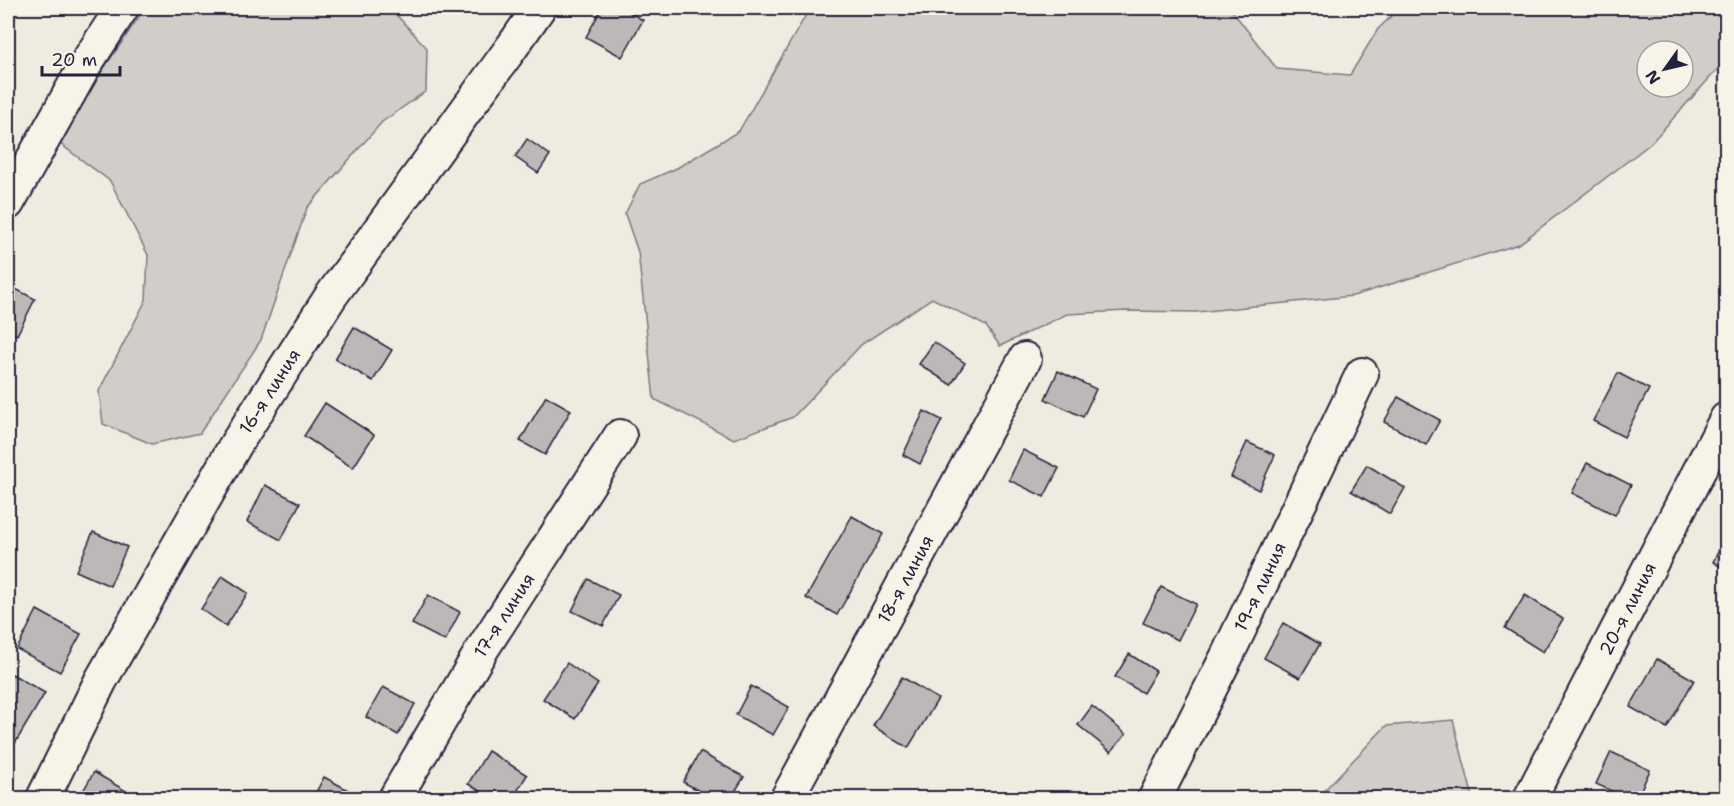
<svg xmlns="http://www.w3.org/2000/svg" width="1734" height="806" viewBox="0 0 1734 806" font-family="'Shantell Sans',sans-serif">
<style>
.green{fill:#d1cdc9;stroke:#7a7882;stroke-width:1.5;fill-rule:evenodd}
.building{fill:#bbb8b7;stroke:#22223b;stroke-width:1.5}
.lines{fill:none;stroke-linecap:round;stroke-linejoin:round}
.minor-casing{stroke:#22223b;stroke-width:36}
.path{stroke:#22223b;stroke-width:4;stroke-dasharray:1.5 4.5;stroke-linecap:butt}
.minor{stroke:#f7f3e8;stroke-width:32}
.labels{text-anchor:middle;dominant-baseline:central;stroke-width:6;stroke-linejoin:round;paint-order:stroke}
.street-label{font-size:18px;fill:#22223b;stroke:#f7f3e8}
</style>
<rect width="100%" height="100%" fill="#eeebe1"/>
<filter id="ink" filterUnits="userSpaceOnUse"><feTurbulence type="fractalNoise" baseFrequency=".0167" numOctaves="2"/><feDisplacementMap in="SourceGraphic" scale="12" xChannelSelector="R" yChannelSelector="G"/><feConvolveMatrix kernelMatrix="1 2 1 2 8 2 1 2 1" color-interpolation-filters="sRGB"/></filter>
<g filter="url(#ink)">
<g class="green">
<path d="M145 8H390L427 48 426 91 382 122 307 208 261 340 200 433 152 444 103 424 99 391 146 300 148 255 110 181 55 140Z"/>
<path d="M810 8H1230L1277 69 1350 75 1378 29 1400 8H1726V60L1650 144 1519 244 1353 296 1197 312 1126 311 1067 314 1000 346 986 326 932 298 862 344 793 417 734 439 654 399 638 252 625 214 640 184 677 168 739 131ZM1647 51H1683V87H1647Z"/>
<path d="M1453 720 1473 798H1317L1386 726Z"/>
</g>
<g class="building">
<path d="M602 8H622L643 20 622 57 586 37Z"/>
<path d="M527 139 550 155 538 173 515 157Z"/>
<path d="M8 285 35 299 17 335 8 330Z"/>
<path d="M354 327 392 350 373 381 335 359Z"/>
<path d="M934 342 965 363 951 385 919 364Z"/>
<path d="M1058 371 1096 389 1083 417 1045 399Z"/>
<path d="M1618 373 1649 389 1624 437 1593 421Z"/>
<path d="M546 396 571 410 545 455 520 441Z"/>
<path d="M1398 397 1440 420 1426 445 1384 422Z"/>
<path d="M325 403 374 435 353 468 304 436Z"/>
<path d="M924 411 942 420 920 464 903 455Z"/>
<path d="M1247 442 1275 455 1259 490 1231 477Z"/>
<path d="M1023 450 1059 468 1044 497 1009 480Z"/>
<path d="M1587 463 1631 485 1615 515 1572 493Z"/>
<path d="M1367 465 1405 488 1390 514 1351 491Z"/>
<path d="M265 485 300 503 281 540 247 522Z"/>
<path d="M852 516 883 534 837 615 806 598Z"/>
<path d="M93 532 127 547 110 586 76 571Z"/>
<path d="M1726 536V570L1713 562Z"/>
<path d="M222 576 248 593 226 626 201 609Z"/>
<path d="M588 579 619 595 603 626 572 611Z"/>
<path d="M1161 587 1196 604 1178 640 1143 623Z"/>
<path d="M428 595 460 612 445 641 412 624Z"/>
<path d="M1525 595 1563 619 1543 652 1505 628Z"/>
<path d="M37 610 81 634 60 672 17 649Z"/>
<path d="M1283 623 1320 644 1300 678 1264 658Z"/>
<path d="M1129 654 1156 671 1143 693 1115 677Z"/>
<path d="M1657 659 1694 680 1667 728 1630 707Z"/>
<path d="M567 663 598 684 575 719 543 699Z"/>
<path d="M12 674 45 693 14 745 8 742V681Z"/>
<path d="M902 677 938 699 908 748 873 726Z"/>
<path d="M751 686 789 707 773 735 736 715Z"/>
<path d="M383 687 415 704 398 735 366 717Z"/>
<path d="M1092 706 1126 734 1111 752 1078 725Z"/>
<path d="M488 751 527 775 513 798H492L468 784Z"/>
<path d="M700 752 744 777 731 798H712L683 782Z"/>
<path d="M1611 752 1650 770 1637 798H1627L1596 784Z"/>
<path d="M94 772 131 794 129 798H79Z"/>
<path d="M324 777 363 798H313Z"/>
</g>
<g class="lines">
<defs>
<g id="minor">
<path d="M8 203 87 62 122 8"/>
<path id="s1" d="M43 798 101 680 236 444 331 296 512 47 539 8"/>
<path id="s2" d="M395 798 483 648 620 436"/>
<path id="s3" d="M787 798 1025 359"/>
<path id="s4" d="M1155 798 1227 656 1362 374"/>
<path id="s5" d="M1530 798 1726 419"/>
</g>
</defs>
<use href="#minor" class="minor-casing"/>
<path class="path" d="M1315 8H1318"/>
<use href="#minor" class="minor"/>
</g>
</g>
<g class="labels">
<g class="street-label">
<text stroke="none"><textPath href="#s1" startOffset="466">16-я линия</textPath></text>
<text stroke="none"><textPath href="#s3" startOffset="249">18-я линия</textPath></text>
<text stroke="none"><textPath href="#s4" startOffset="236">19-я линия</textPath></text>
<text stroke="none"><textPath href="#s5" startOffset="213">20-я линия</textPath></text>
<text stroke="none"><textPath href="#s2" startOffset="213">17-я линия</textPath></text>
</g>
</g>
<rect width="1734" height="806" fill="none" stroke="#f7f3e8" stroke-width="30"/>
<rect x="15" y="15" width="1704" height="776" fill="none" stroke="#22223b" stroke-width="2" filter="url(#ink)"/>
<g transform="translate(1665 69) rotate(236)"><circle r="28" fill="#f7f3e8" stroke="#a29fa3" stroke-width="1.5"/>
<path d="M0-4.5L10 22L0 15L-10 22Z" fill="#22223b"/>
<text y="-9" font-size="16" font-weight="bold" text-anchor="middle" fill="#22223b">N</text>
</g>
<path d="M42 66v9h78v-9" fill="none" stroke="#22223b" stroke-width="3"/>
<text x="51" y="66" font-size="18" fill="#22223b" stroke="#f7f3e8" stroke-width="4.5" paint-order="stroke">20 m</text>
</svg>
